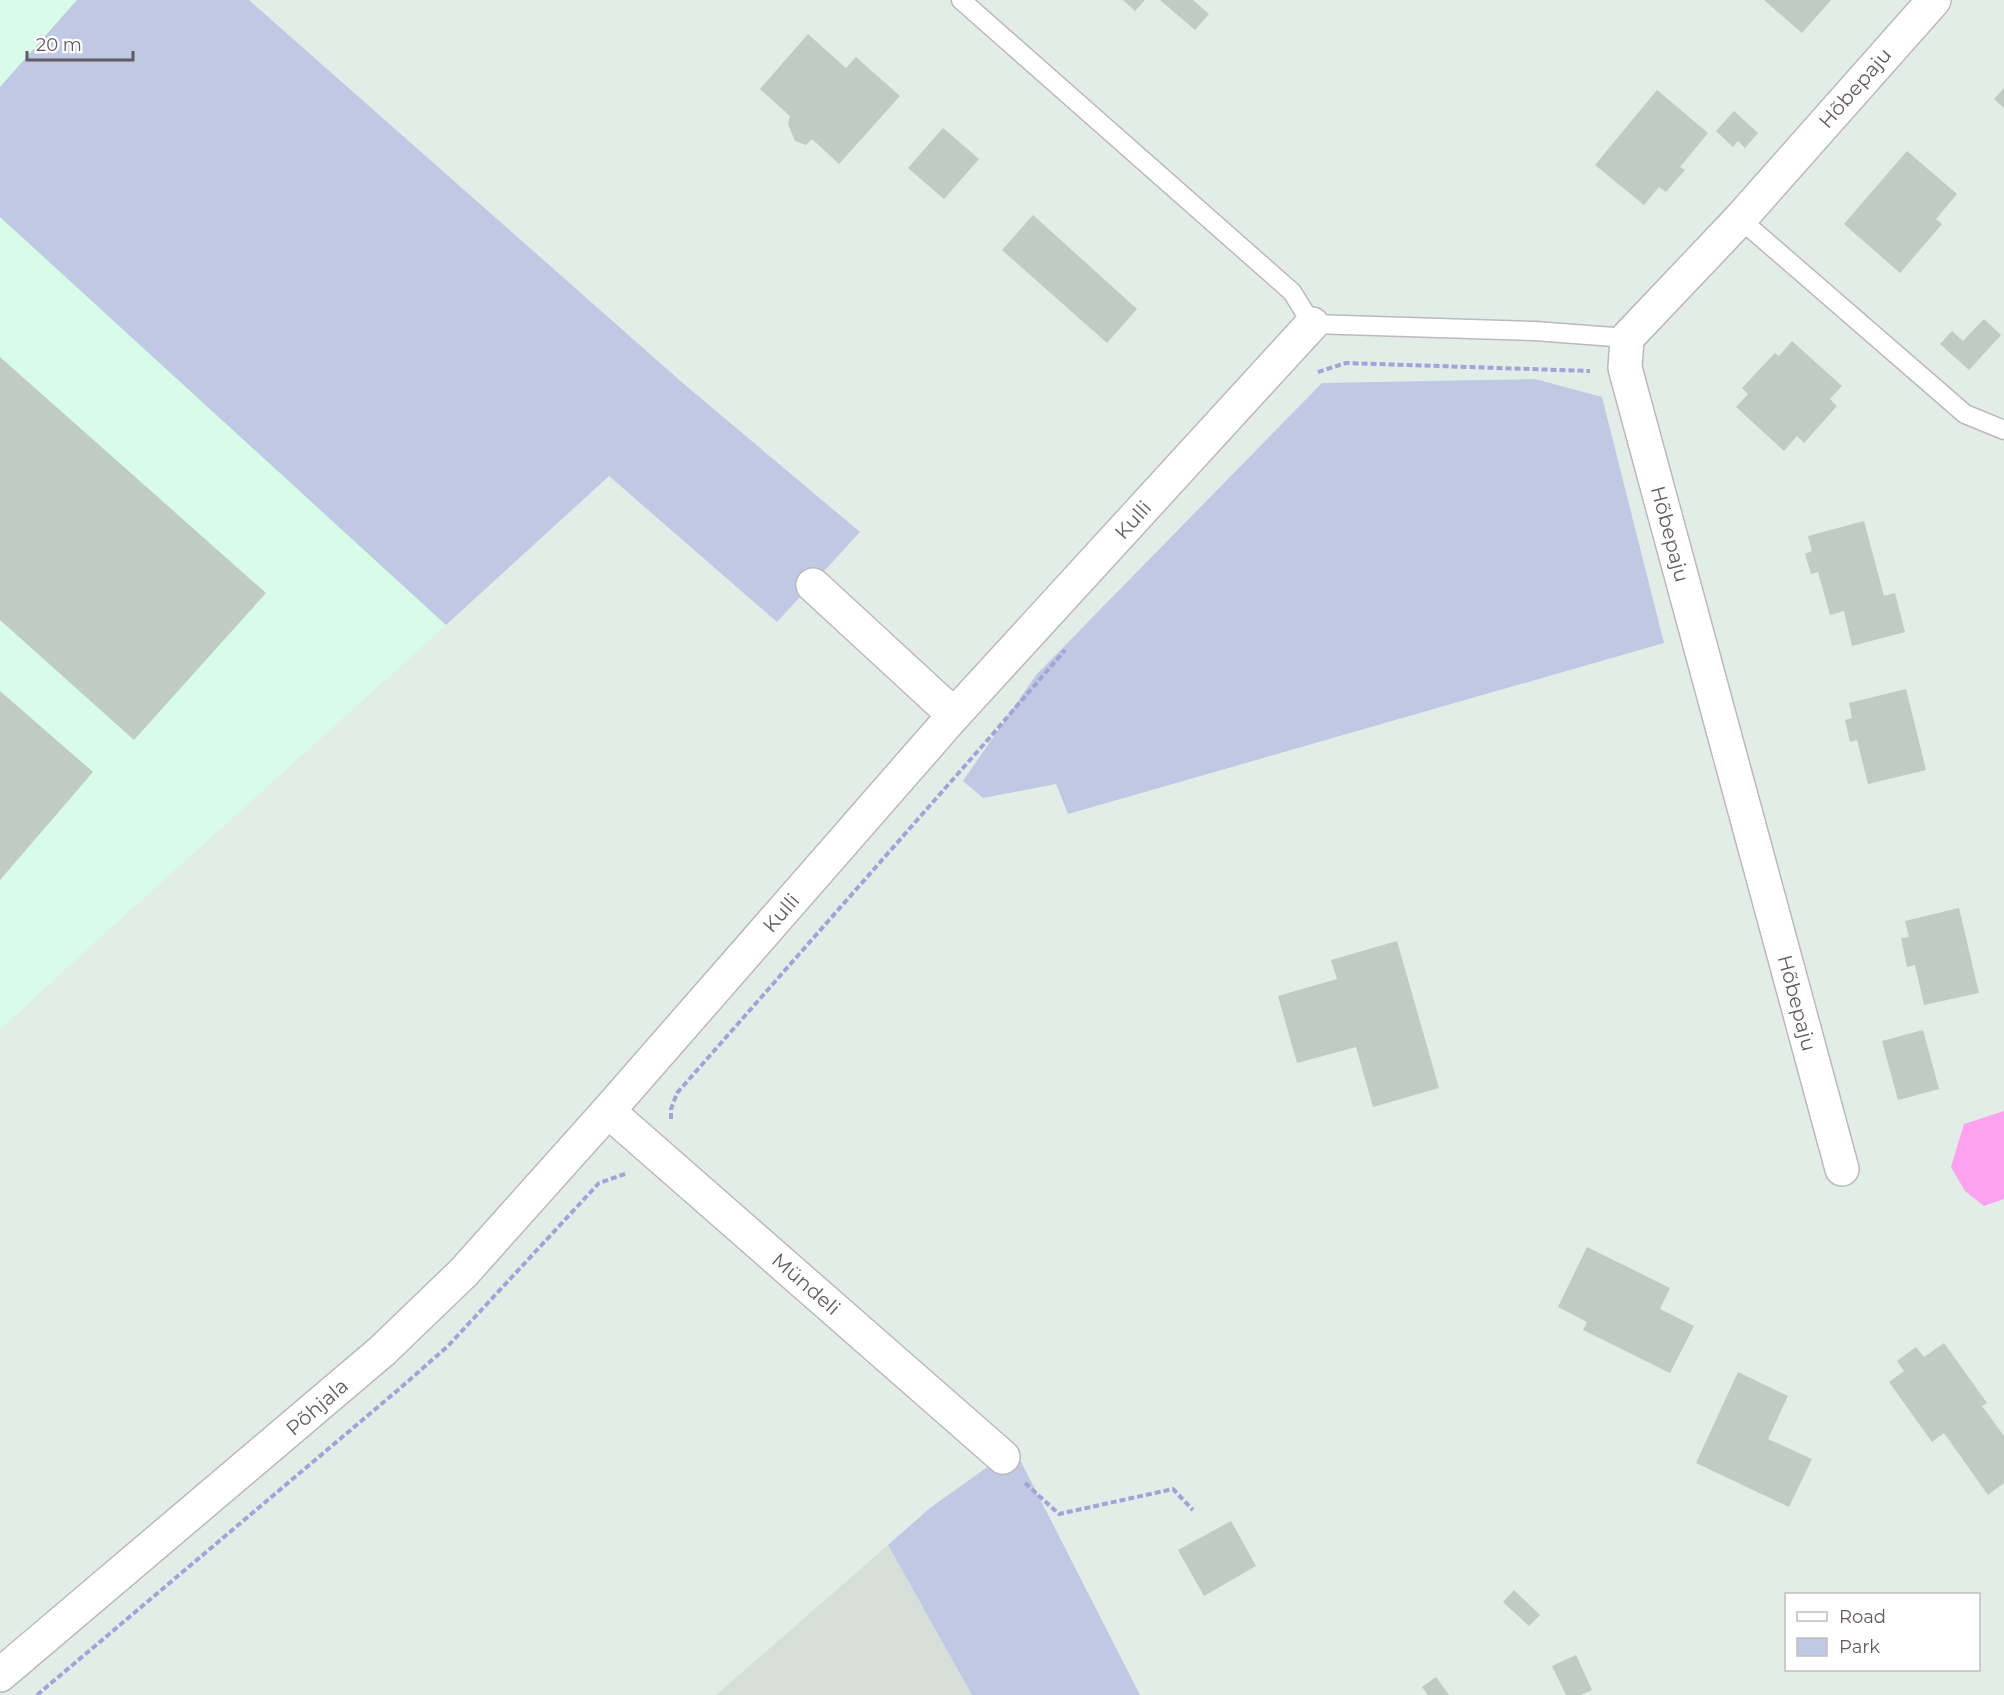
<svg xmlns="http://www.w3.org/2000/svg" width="2004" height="1695" viewBox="0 0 2004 1695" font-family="Montserrat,sans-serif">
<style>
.commercial{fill:#d7fdea}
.industrial{fill:#d6deda}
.green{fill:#bfc9e4}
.water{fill:#fca2ee}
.building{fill:#c0cbc4}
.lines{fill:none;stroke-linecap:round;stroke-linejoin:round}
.lane-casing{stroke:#beb7bc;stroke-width:21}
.street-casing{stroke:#beb7bc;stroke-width:36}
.path{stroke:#a2a3d6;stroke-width:4;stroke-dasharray:6 3;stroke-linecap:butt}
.lane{stroke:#fff;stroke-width:18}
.street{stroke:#fff;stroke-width:33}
.labels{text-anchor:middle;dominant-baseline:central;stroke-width:4.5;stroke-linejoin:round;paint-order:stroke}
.street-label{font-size:20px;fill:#625a60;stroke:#fff}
</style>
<rect width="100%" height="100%" fill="#e2ede7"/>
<g class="commercial">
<path d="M0 0H77L0 87Z"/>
<path d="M0 217 446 625 63 971 0 1030Z"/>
</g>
<path class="industrial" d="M888 1545 972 1695H716Z"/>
<g class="green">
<path d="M77 0H249L685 385 860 532 777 622 609 476 446 625 0 217V87Z"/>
<path d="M1535 379 1602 397 1664 643 1068 814 1056 784 983 798 963 781 1036 675 1322 383Z"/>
<path d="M1014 1448 1140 1695H972L888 1545 930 1508Z"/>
</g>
<path class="water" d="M2004 1111V1199L1984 1206 1965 1191 1951 1167 1964 1124Z"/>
<g class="building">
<path d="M1123 0H1145L1135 11Z"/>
<path d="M1160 0H1193L1209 14 1195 30Z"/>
<path d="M1764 0H1831L1802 33Z"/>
<path d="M808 34 846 68 856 57 900 96 839 164 812 139 806 145 795 141 788 124 790 116 760 89Z"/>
<path d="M2004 88V108L1994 99Z"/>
<path d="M1657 90 1708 133 1680 167 1685 170 1666 192 1659 187 1644 205 1595 165Z"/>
<path d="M1734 111 1758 133 1745 148 1738 141 1733 147 1716 131Z"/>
<path d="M943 128 979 159 944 199 908 168Z"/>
<path d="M1907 151 1957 194 1936 219 1942 224 1900 273 1844 224Z"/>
<path d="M1033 215 1137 309 1107 343 1002 250Z"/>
<path d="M1984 319 2001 335 1969 370 1940 344 1952 331 1963 341Z"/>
<path d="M1792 341 1842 386 1830 399 1837 406 1804 443 1797 436 1784 451 1736 407 1748 394 1742 388 1775 353 1779 356Z"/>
<path d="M0 357 266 593 134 740 0 620Z"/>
<path d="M1864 521 1884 596 1895 593 1905 632 1852 646 1844 611 1830 615 1818 572 1811 574 1805 554 1812 551 1808 536Z"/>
<path d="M1906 689 1926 770 1868 784 1857 740 1850 742 1845 720 1852 718 1849 703Z"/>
<path d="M0 691 93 772 0 880Z"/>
<path d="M1959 908 1979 993 1924 1005 1915 965 1907 967 1901 938 1909 937 1905 921Z"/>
<path d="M1397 941 1439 1088 1373 1107 1356 1047 1297 1063 1278 996 1337 979 1331 960Z"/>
<path d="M1923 1030 1939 1089 1898 1100 1882 1041Z"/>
<path d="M1587 1247 1670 1288 1660 1309 1694 1326 1670 1373 1583 1330 1587 1322 1558 1307Z"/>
<path d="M1944 1343 1987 1403 1982 1406 2004 1436V1483L1988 1495 1944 1433 1932 1442 1889 1382 1904 1371 1897 1361 1916 1347 1924 1357Z"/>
<path d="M1738 1372 1788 1396 1768 1439 1812 1459 1789 1507 1696 1463Z"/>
<path d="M1231 1521 1256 1566 1204 1596 1178 1550Z"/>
<path d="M1514 1590 1540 1615 1529 1626 1503 1602Z"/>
<path d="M1576 1655 1592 1690 1581 1695H1566L1552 1666Z"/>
<path d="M1436 1677 1449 1695H1428L1422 1687Z"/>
</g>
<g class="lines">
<defs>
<g id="lane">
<path d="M961 0 1292 292 1312 324 1535 331 1627 338"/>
<path d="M1740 219 1965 414 2004 430"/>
</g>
<g id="street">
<path d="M813 585 954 715 1312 324"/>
<path d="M608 1111 1003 1457"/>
<path d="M1842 1169 1625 368 1627 338 1740 219 1934 0"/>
<path d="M0 1675 382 1351 464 1272 608 1111 954 715"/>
</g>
</defs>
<use href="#lane" class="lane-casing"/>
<use href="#street" class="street-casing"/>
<g class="path">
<path d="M1318 372 1346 363 1590 371"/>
<path d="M671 1119V1109L677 1093 992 735 1065 650"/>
<path d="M1025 1483 1059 1514 1173 1489 1193 1510"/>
<path d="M37 1695 398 1390 448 1346 599 1183 628 1173"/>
</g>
<use href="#lane" class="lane"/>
<use href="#street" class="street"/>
</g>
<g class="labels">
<g class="street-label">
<text transform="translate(1855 88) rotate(-49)">Hõbepaju</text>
<text transform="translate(1133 520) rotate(-48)">Kulli</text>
<text transform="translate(1670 534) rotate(75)">Hõbepaju</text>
<text transform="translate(781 913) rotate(-49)">Kulli</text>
<text transform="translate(1797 1003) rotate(75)">Hõbepaju</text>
<text transform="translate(806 1284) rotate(41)">Mündeli</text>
<text transform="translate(317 1407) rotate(-41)">Põhjala</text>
</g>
</g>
<rect x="1785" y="1593" width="195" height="78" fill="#ffffff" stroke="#c0bdbf" stroke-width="1.5"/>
<rect x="1797" y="1612" width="30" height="9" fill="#ffffff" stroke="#c0bdbf" stroke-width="1.5"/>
<text x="1839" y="1623" font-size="18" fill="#625a60">Road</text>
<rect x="1797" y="1638" width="30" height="18" fill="#bfc9e4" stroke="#c0bdbf" stroke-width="1.5"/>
<text x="1839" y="1653" font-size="18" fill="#625a60">Park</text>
<path d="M27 51v9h106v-9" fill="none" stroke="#625a60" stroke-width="3"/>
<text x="36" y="51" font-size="18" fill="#625a60" stroke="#ffffff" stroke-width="4.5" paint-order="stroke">20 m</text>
</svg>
